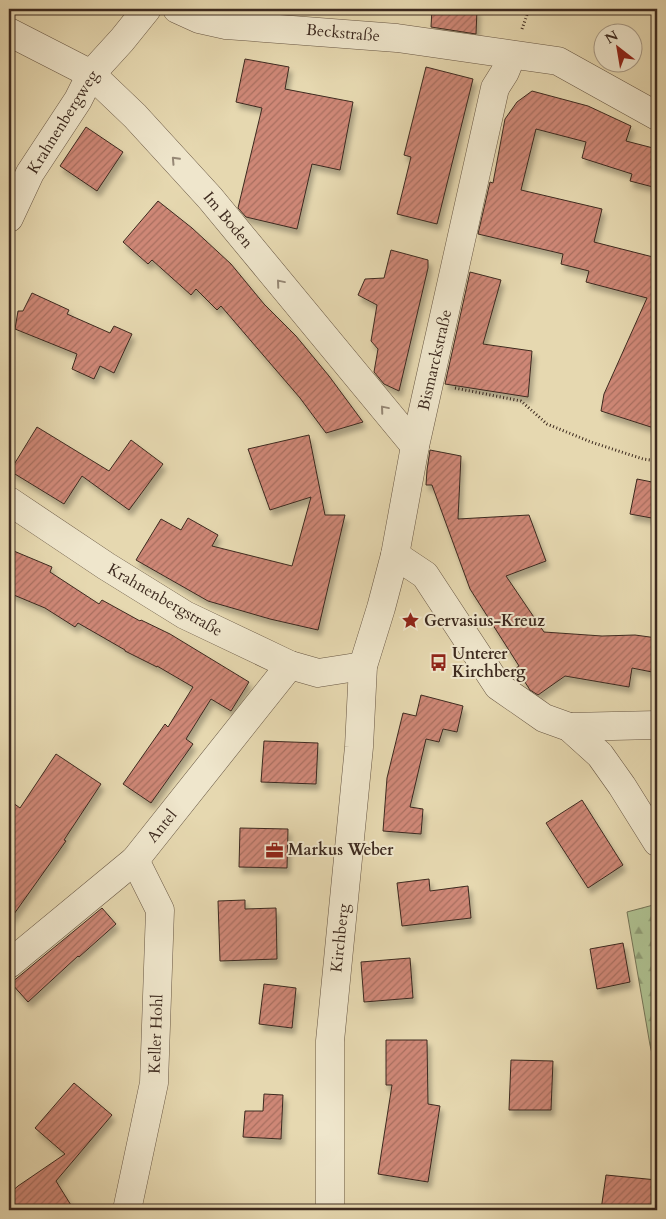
<svg xmlns="http://www.w3.org/2000/svg" width="666" height="1219" viewBox="0 0 666 1219" font-family="Cardo,serif">
<style>
.forest{fill:url(#forest-firs);stroke:#767558}
.building{fill:url(#building-hatch);stroke:#3d2a1f;filter:url(#shadow)}
.lines{fill:none;stroke-linecap:round;stroke-linejoin:round}
.minor-casing{stroke:#675643;stroke-width:29}
.tertiary-casing{stroke:#675643;stroke-width:29}
.path{stroke:#3d2a1f;stroke-width:3;stroke-dasharray:1 2.5;stroke-linecap:butt}
.minor{stroke:#efe6cc;stroke-width:28}
.tertiary{stroke:#efe6cc;stroke-width:28}
.oneway{stroke:#968876}
.labels{text-anchor:middle;dominant-baseline:central;stroke-width:4;stroke-linejoin:round;paint-order:stroke}
.street-label{font-size:16px;fill:#3d2a1f;stroke:#efe6cc}
.poi-label{font-size:16px;font-weight:bold;fill:#3d2a1f;stroke:#efe6cc;text-anchor:start}
</style>
<defs>
<pattern id="forest-firs" width="22" height="20" patternUnits="userSpaceOnUse" patternTransform="scale(1.25)"><rect width="22" height="20" fill="#aec090"/><path d="M5 1l3.5 6h-7zM16 11l3.5 6h-7z" fill="#8f9c75"/></pattern>
<pattern id="building-hatch" width="6" height="6" patternUnits="userSpaceOnUse" patternTransform="scale(1.25)"><rect width="6" height="6" fill="#ce8776"/><path d="M-1 1l2-2M0 6l6-6M5 7l2-2" fill="none" stroke="#a86f60"/></pattern>
<filter id="shadow"><feDropShadow dx="3" dy="5.5" stdDeviation="2.5" flood-color="#0004"/></filter>
</defs>
<rect width="100%" height="100%" fill="#e6d8b0"/>
<filter id="stains"><feTurbulence type="fractalNoise" baseFrequency=".004" numOctaves="4"/><feColorMatrix values="0 0 0 0 .2 0 0 0 0 .09 0 0 0 0 .02 0 0 0 .5 -.17"/></filter>
<radialGradient id="worn" r=".72"><stop offset=".6" stop-color="#630" stop-opacity="0"/><stop offset="1" stop-color="#630" stop-opacity=".3"/></radialGradient>
<path class="forest" d="M657 904V1076L650 1045 627 912Z"/>
<g class="building">
<path d="M432 9H477L476 34 431 27Z"/>
<path d="M245 59 289 67 285 89 353 102 340 170 312 164 297 229 246 217 238 208 262 108 236 102Z"/>
<path d="M426 67 473 79 437 224 397 214 411 157 404 155Z"/>
<path d="M532 91 588 106 631 126 626 141 657 149V188L630 181 632 174 582 158 586 142 536 129 521 190 602 209 594 242 657 258V429L601 411 604 394 647 298 586 282 589 271 561 264 563 254 478 234 490 182 493 183 505 119 517 102Z"/>
<path d="M86 127 123 152 97 191 60 166Z"/>
<path d="M158 201 192 228 231 264 264 304 296 336 329 376 363 422 326 433 300 398 221 306 217 310 196 289 191 295 152 260 148 264 123 242Z"/>
<path d="M391 250 428 260V268L399 391 384 384 374 372 378 349 371 341 377 305 358 295 365 279 384 278Z"/>
<path d="M470 272 501 280 483 344 532 351 528 397 445 384Z"/>
<path d="M32 293 69 310 67 314 110 333 114 326 132 334 114 373 100 366 94 379 72 369 77 354 15 329 18 311H23Z"/>
<path d="M37 427 109 471 131 440 163 464 129 510 82 476 64 504 10 471Z"/>
<path d="M309 435 325 515H345L318 630 270 619 208 601 136 560 161 519 181 530 188 518 218 535 212 546 292 566 311 497 270 510 248 449Z"/>
<path d="M430 450 461 456 458 519 529 515 546 561 506 576 544 632 602 636 635 635 657 638V673L632 668 629 687 565 676 538 695 530 690 516 668 519 666 470 589 432 485H426L427 470Z"/>
<path d="M637 479 657 483V519L630 514Z"/>
<path d="M9 549 52 567 50 572 99 604 102 600 140 621 141 620 170 634 249 682 231 711 211 699 186 739 193 744 151 803 123 784 165 724 168 727 193 687 157 666V667L125 651V650L78 623 75 627 45 608 9 593Z"/>
<path d="M421 695 463 706 457 732 443 729 439 742 426 739 410 807 423 809 421 834 383 831 387 778 403 713 416 716Z"/>
<path d="M264 741 318 743 316 784 261 782Z"/>
<path d="M56 754 101 784 64 840 66 841 9 921V800L20 808Z"/>
<path d="M582 800 623 865 588 888 546 823Z"/>
<path d="M240 828 288 829 287 868 239 867Z"/>
<path d="M429 879 430 891 468 886 471 918 402 926 397 883Z"/>
<path d="M245 900V909L276 908 277 959 220 961 218 901Z"/>
<path d="M102 908 116 924 79 957 78 956 28 1002 11 983Z"/>
<path d="M623 943 630 982 597 989 590 949Z"/>
<path d="M410 958 413 998 364 1002 361 962Z"/>
<path d="M264 984 296 988 292 1028 259 1024Z"/>
<path d="M386 1040H427L428 1104 440 1106 428 1182 378 1174 392 1085H386Z"/>
<path d="M511 1060 553 1061 551 1110H509Z"/>
<path d="M74 1083 112 1115 56 1181 74 1210H9V1194L18 1186 65 1154 35 1128Z"/>
<path d="M264 1094 283 1095 281 1139 243 1137 245 1111H263Z"/>
<path d="M606 1175 657 1180V1210H601Z"/>
</g>
<g class="lines">
<defs>
<g id="minor">
<path d="M9 32 91 74 135 116 210 198 415 446"/>
<path d="M9 218 30 173 78 100 91 74 122 40 147 9"/>
<path d="M9 501 106 566 185 615 290 665 318 673 363 666"/>
<path d="M395 555 425 575 498 686 544 718 569 727 600 755 622 786 657 842"/>
<path d="M569 727 657 725"/>
<path d="M9 964 135 860 290 665"/>
<path d="M127 1210 154 1083 160 910 135 860"/>
<path d="M330 1210V1041L359 747 363 666 381 608 395 555 415 446 495 88 505 72 512 55"/>
</g>
<path id="tertiary" d="M177 9 199 19 226 25 397 38 558 61 657 116"/>
</defs>
<use href="#minor" class="minor-casing"/>
<use href="#tertiary" class="tertiary-casing"/>
<g class="path">
<path d="M522 29 529 9"/>
<path d="M455 388 521 401 547 424 591 442 643 459 657 461"/>
</g>
<use href="#minor" class="minor"/>
<use href="#tertiary" class="tertiary"/>
</g>
<defs><path id="oneway-chevron" d="M-2-3.5L2.5 0L-2 3.5" fill="none" stroke-width="1.6" stroke-linecap="round" stroke-linejoin="round" transform="scale(1.25)"/></defs>
<g class="oneway">
<use href="#oneway-chevron" transform="translate(175 160) rotate(-133)"/>
<use href="#oneway-chevron" transform="translate(280 283) rotate(-130)"/>
<use href="#oneway-chevron" transform="translate(384 409) rotate(-130)"/>
</g>
<defs>
<symbol id="sight-bare" viewBox="-9 -9 18 18"><path d="M0-6L1.8-2.2L6-1.7L2.9 1.2L3.7 5.4L0 3.3L-3.7 5.4L-2.9 1.2L-6-1.7L-1.8-2.2Z" fill="#8f2418" stroke="#efe6cc" stroke-width="2.5" paint-order="stroke"/></symbol>
<symbol id="bus-bare" viewBox="-9 -9 18 18"><path d="M-5-6H5V4H4V6H2V4H-2V6H-4V4H-5ZM-3.5-4V0h7V-4ZM-3.5 1.2v1.5H-2V1.2ZM2 1.2v1.5H3.5V1.2Z" fill="#8f2418" stroke="#efe6cc" stroke-width="2.5" paint-order="stroke"/></symbol>
<symbol id="office-bare" viewBox="-9 -9 18 18"><path d="M-6-3h4V-5.5h4V-3h4V5H-6ZM-1-4.5V-3h2v-1.5ZM-6 0V1H6V0Z" fill="#8f2418" stroke="#efe6cc" stroke-width="2.5" paint-order="stroke"/></symbol>
</defs>
<g fill-rule="evenodd">
<use href="#sight-bare" x="398" y="608" width="25" height="25"/>
<use href="#bus-bare" x="426" y="650" width="25" height="25"/>
<use href="#office-bare" x="262" y="838" width="25" height="25"/>
</g>
<g class="labels">
<g class="street-label">
<text transform="translate(343 33) rotate(5)">Beckstraße</text>
<text transform="translate(63 122) rotate(-58)">Krahnenbergweg</text>
<text transform="translate(228 220) rotate(50)">Im Boden</text>
<text transform="translate(435 360) rotate(-77)">Bismarckstraße</text>
<text transform="translate(165 600) rotate(30)">Krahnenbergstraße</text>
<text transform="translate(162 826) rotate(-51)">Antel</text>
<text transform="translate(340 938) rotate(-84)">Kirchberg</text>
<text transform="translate(156 1034) rotate(-88)">Keller Hohl</text>
</g>
<g class="poi-label">
<text x="424" y="621">Gervasius-Kreuz</text>
<text x="452" y="654">Unterer<tspan x="452" dy="18">Kirchberg</tspan></text>
<text x="288" y="850">Markus Weber</text>
</g>
</g>
<rect width="666" height="1219" fill="none" stroke="#e6d8b0" stroke-width="30"/>
<rect x="10" y="10" width="646" height="1199" fill="none" stroke="#3d2a1f" stroke-width="2.5"/>
<rect x="15" y="15" width="636" height="1189" fill="none" stroke="#3d2a1f"/>
<g transform="translate(618 48) rotate(329)"><circle r="24" fill="#efe6cc" stroke="#a89b87"/>
<path d="M0-4L9 19L0 12L-9 19Z" fill="#8f2418"/>
<text y="-8" font-size="14" font-weight="bold" text-anchor="middle" fill="#3d2a1f">N</text>
</g>
<rect width="100%" height="100%" filter="url(#stains)"/>
<rect width="100%" height="100%" fill="url(#worn)"/>
</svg>
